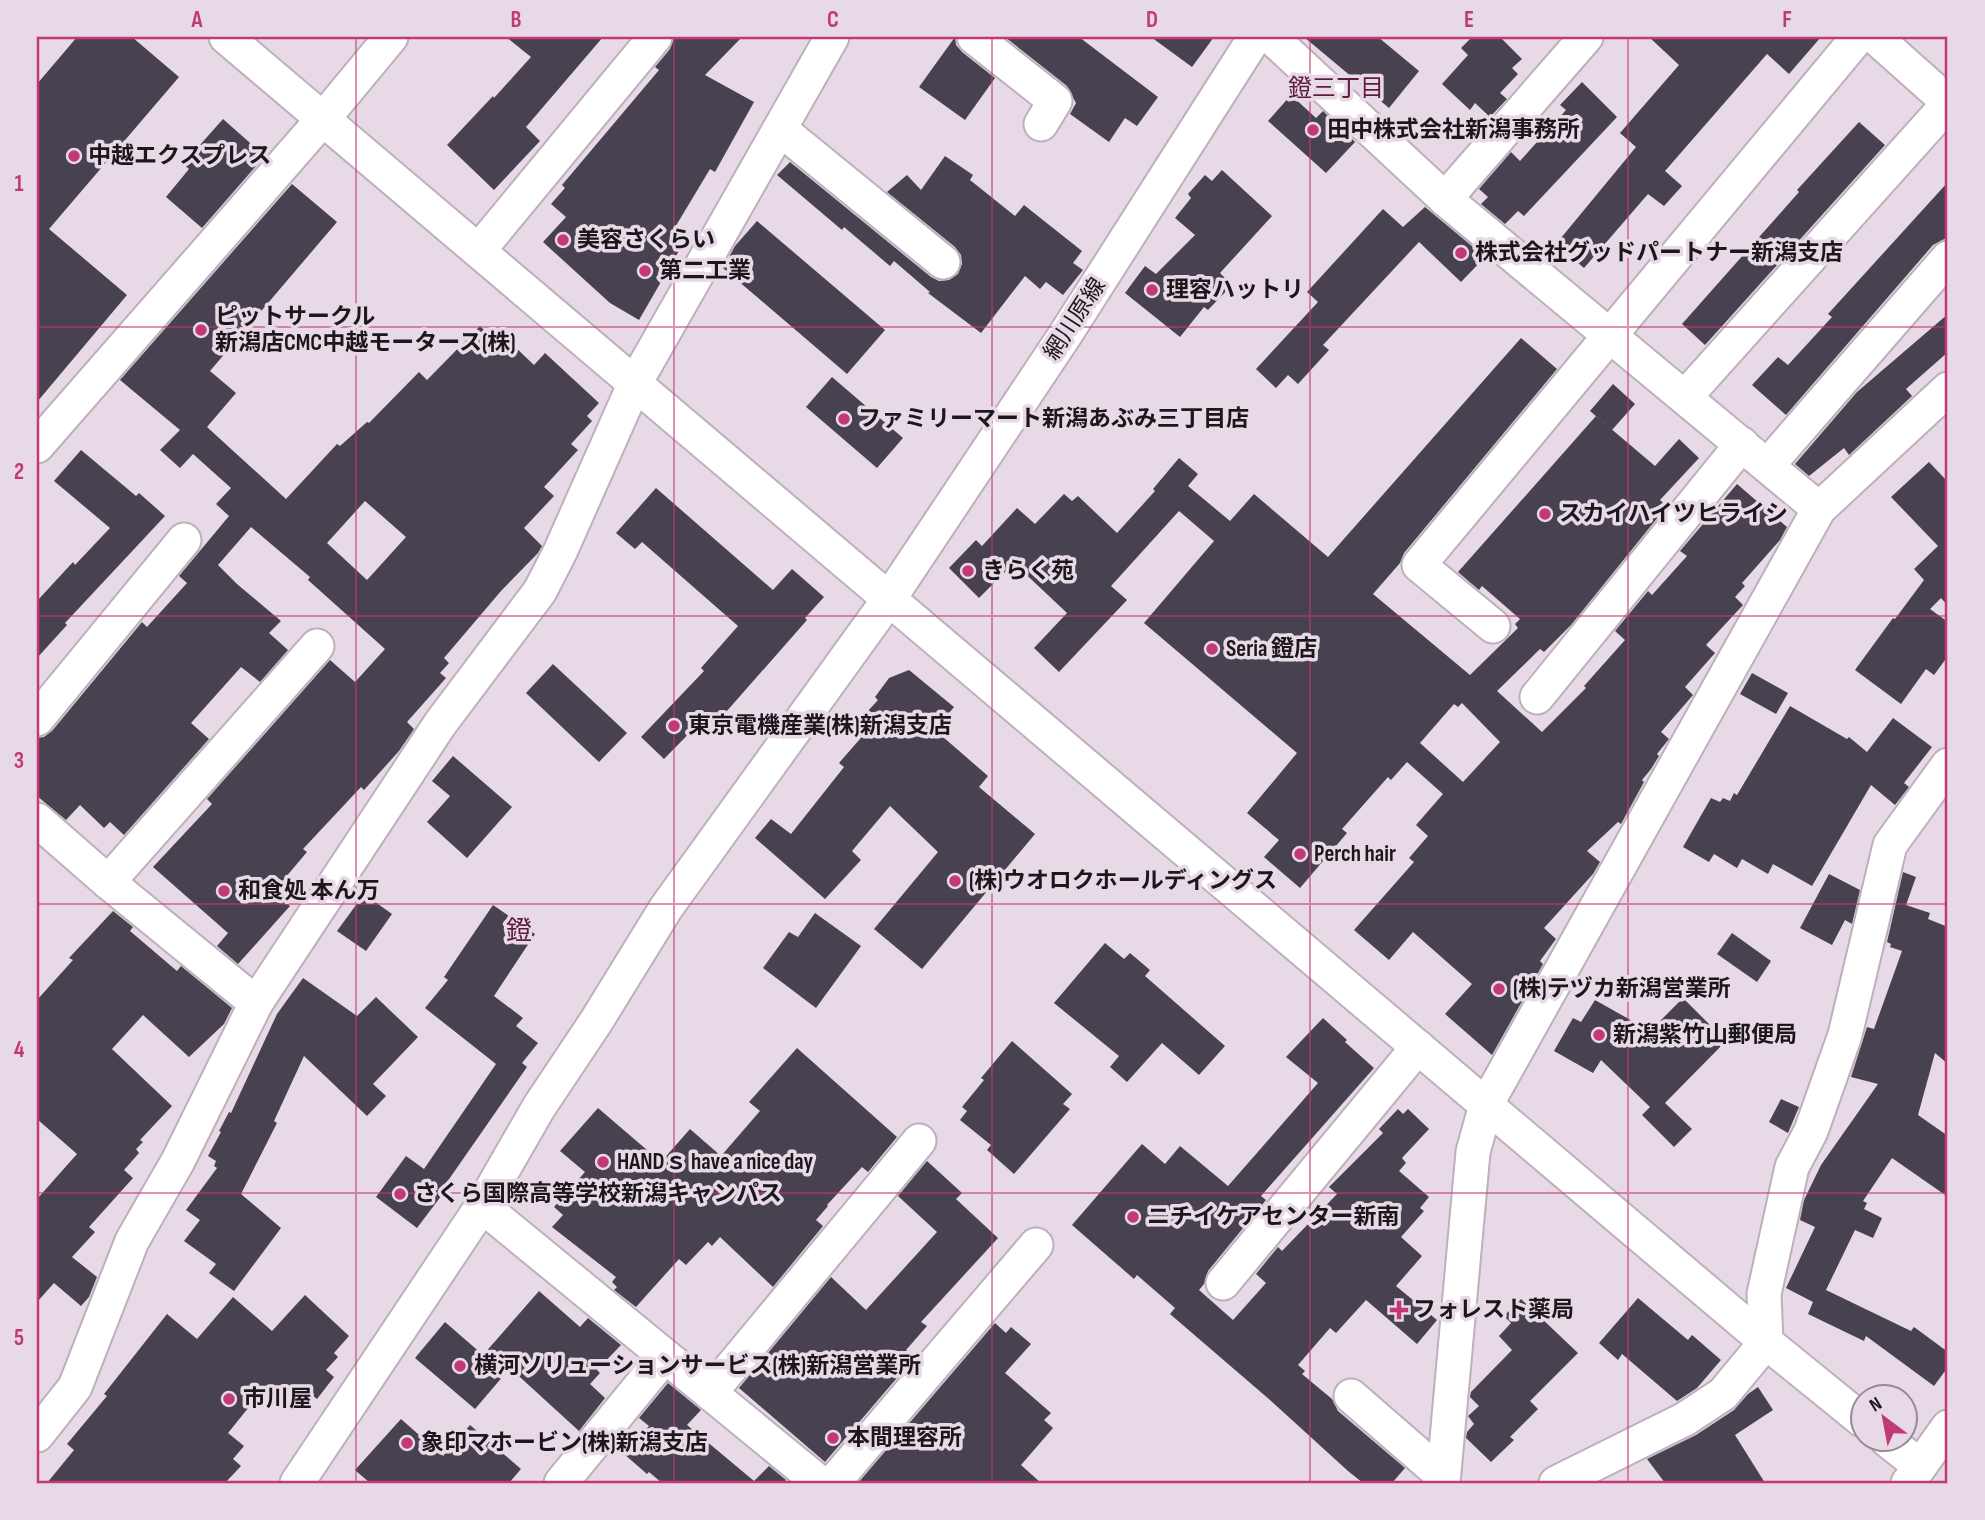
<svg xmlns="http://www.w3.org/2000/svg" width="1985" height="1520" viewBox="0 0 1985 1520" font-family="'Sofia Sans Condensed','Noto Sans JP',sans-serif">
<style>
.building{fill:#484250;fill-rule:evenodd}
.lines{fill:none;stroke-linecap:round;stroke-linejoin:round}
.minor-casing{stroke:#bdb0bc;stroke-width:37}
.minor{stroke:#fff;stroke-width:33}
.grid{fill:none;stroke:#c13976;stroke-width:2;stroke-opacity:0.55}
.poi-dot{fill:#c13976;stroke:#e7d9e6;stroke-width:2.5}
.labels{text-anchor:middle;dominant-baseline:central;stroke-width:7;stroke-linejoin:round;paint-order:stroke}
.poi-label{font-size:23px;font-weight:bold;fill:#1c171b;stroke:#e7d9e6;text-anchor:start}
.street-label{font-size:23px;fill:#1c171b;stroke:#e7d9e6}
.neighbourhood-label{font-size:24px;fill:#5d1c38;stroke:#e7d9e6}
.quarter-label{font-size:26px;fill:#5d1c38;stroke:#e7d9e6}
.neatline{fill:none;stroke:#c13976;stroke-width:2.5}
.grid-label{font-size:23px;text-anchor:middle;font-weight:bold;fill:#c13976}
</style>
<rect width="100%" height="100%" fill="#e7d9e6"/>
<g class="building">
<path d="M77 37H132L179 77 49 229 127 295 37 402V84Z"/>
<path d="M506 37H603L526 127 540 141 494 190 447 145 493 96 494 98 531 57Z"/>
<path d="M674 37H742L705 75 754 102 715 172 710 169 671 234 684 242 639 320 610 303 543 242 566 217 551 204 565 188 562 185 659 70 655 67 670 49Z"/>
<path d="M955 37 956 45 962 52 995 78 965 120 919 87Z"/>
<path d="M1005 37H1079L1158 97 1137 126 1125 118 1109 142 1070 114 1076 103 1067 86Z"/>
<path d="M1151 37H1214L1192 67Z"/>
<path d="M1304 37H1378L1419 71 1389 108Z"/>
<path d="M1472 37H1500L1522 59 1512 68 1518 74 1500 93 1507 99 1490 117 1475 103 1470 110 1442 84 1468 55 1461 48Z"/>
<path d="M1649 37H1821L1789 74 1767 54 1665 171 1682 186 1664 206 1648 194 1584 268 1556 244 1636 147 1620 133 1679 65Z"/>
<path d="M1582 82 1617 117 1524 216 1518 211 1505 224 1481 204 1488 197 1479 189 1511 152 1520 161 1566 110 1560 105Z"/>
<path d="M1291 95 1316 118 1323 111 1355 142 1326 173 1268 121Z"/>
<path d="M223 119 258 150 256 153 262 159 202 228 166 197 189 169 183 164Z"/>
<path d="M1859 122 1885 145 1705 345 1682 324 1799 192 1797 190Z"/>
<path d="M945 156 973 175 970 180 1015 216 1024 205 1082 251 1073 263 1083 270 1063 295 1046 282 1040 289 1025 276 981 333 928 293 930 292 894 261 890 266 844 227 842 230 777 175 790 162 931 277 939 281 949 280 958 274 962 264 961 255 955 247 887 192 907 175 921 190Z"/>
<path d="M1222 170 1272 216 1220 273 1232 285 1208 310 1204 307 1180 337 1125 293 1145 266 1156 274 1195 235 1175 218 1191 198 1188 194 1205 175 1212 181Z"/>
<path d="M1948 182V237L1933 245 1786 415 1752 385 1778 357 1788 365 1832 317 1828 314Z"/>
<path d="M292 184 337 222 210 371 236 393 207 427 286 499 337 444 340 446 367 422 369 423 419 372 427 380 480 326 488 334 494 327 534 365 545 353 599 403 587 416 592 421 571 444 578 450 544 487 554 496 524 528 542 546 538 553 501 591 444 658 449 663 440 673 446 678 407 722 414 729 399 751 364 790 361 787 303 849 307 852 274 891 290 906 238 964 217 946 228 933 153 867 212 804 207 799 330 660 355 682 385 649 308 580 310 577 251 527 218 565 237 584 281 621 269 633 288 650 260 682 241 667 191 723 209 739 124 835 110 822 104 828 80 805 66 820 37 796V738L44 737 52 731 142 622 147 627 187 583 179 576 229 516 216 504 231 488 193 454 180 468 160 450 180 430 120 380ZM365 501 406 537 367 580 327 543Z"/>
<path d="M1425 207 1485 257 1461 282 1419 242 1323 345 1329 350 1298 384 1288 375 1276 388 1256 369 1318 302 1307 292 1383 209 1403 227Z"/>
<path d="M757 221 885 330 847 374 723 268 735 246Z"/>
<path d="M1948 314V352L1906 389 1912 396 1849 455 1844 448 1809 476 1795 464 1857 392Z"/>
<path d="M1521 338 1557 369 1404 553 1400 563 1373 594 1470 675 1518 628 1515 624 1520 619 1482 586 1479 590 1458 572 1596 416 1655 466 1679 439 1699 458 1660 500 1667 506 1571 625 1544 652 1540 649 1497 691 1542 732 1586 688 1584 686 1625 640 1615 631 1648 591 1652 595 1687 556 1680 551 1737 484 1787 527 1780 540 1742 583 1745 586 1735 597 1743 605 1706 645 1715 653 1685 687 1693 695 1661 732 1669 739 1657 754 1659 756 1651 769 1642 780 1644 782 1621 824 1618 822 1587 851 1600 862 1593 874 1544 928 1556 939 1540 961 1543 964 1492 1055 1445 1014 1472 984 1413 932 1389 960 1354 930 1414 862 1409 858 1428 836 1416 825 1443 794 1407 762 1391 780 1388 777 1342 829 1347 833 1300 888 1264 857 1279 840 1247 813 1297 753 1144 623 1214 541 1179 511 1111 586 1127 600 1059 672 1034 648 1067 613 1014 563 979 598 949 568 976 540 982 546 1017 508 1035 524 1064 494 1072 501 1078 496 1117 533 1155 491 1153 489 1179 458 1198 474 1188 486 1230 521 1254 494 1328 557ZM1462 703 1500 742 1463 782 1420 743 1454 704 1458 707Z"/>
<path d="M832 377 903 438 877 468 806 407Z"/>
<path d="M1613 384 1635 404 1612 430 1590 411Z"/>
<path d="M81 450 136 496 139 493 165 516 65 623 67 625 37 658V601L73 562 75 565 110 528 54 481Z"/>
<path d="M1929 462 1948 482V606L1941 598 1930 609 1948 622V656L1934 675 1926 669 1901 704 1855 670 1893 618 1895 619 1924 580 1914 569 1938 546 1891 497Z"/>
<path d="M656 488 773 590 792 569 824 597 805 618 807 620 719 720 710 712 664 759 641 737 704 671 701 668 738 626 642 542 635 549 616 533Z"/>
<path d="M553 664 627 733 599 762 526 693Z"/>
<path d="M909 670 954 707 935 730 988 776 979 787 1035 834 922 969 874 929 938 852 890 806 852 851 861 860 825 899 755 838 771 819 791 834 844 767 839 763 866 732 856 724 878 700 875 697 889 678Z"/>
<path d="M1752 673 1788 693 1776 714 1740 694Z"/>
<path d="M1790 706 1847 739 1849 737 1867 752 1893 718 1932 747 1904 783 1909 787 1895 805 1871 785 1812 886 1773 864 1768 874 1742 859 1737 868 1714 854 1709 862 1683 847 1711 798 1720 802 1723 798 1730 801 1734 793 1737 795Z"/>
<path d="M453 756 512 807 467 858 427 822 450 796 432 781Z"/>
<path d="M1903 872 1916 877 1906 905 1930 913 1928 919 1948 927V1064L1935 1053 1918 1115 1948 1136V1197L1892 1158 1863 1201 1867 1203 1864 1209 1882 1218 1873 1238 1855 1230 1826 1290 1911 1331 1914 1327 1948 1352V1367L1934 1386 1866 1336 1864 1341 1808 1314 1813 1302 1786 1288 1815 1227 1800 1220 1804 1200 1821 1165 1878 1084 1851 1077 1867 1027 1874 1029 1902 951 1890 947 1891 944 1887 942Z"/>
<path d="M1829 874 1860 890 1852 924 1845 920 1832 945 1800 928Z"/>
<path d="M364 894 392 914 366 951 337 931Z"/>
<path d="M493 905 535 934 494 996 523 1018 516 1026 538 1043 522 1063 527 1067 445 1185 448 1187 417 1228 376 1197 406 1156 424 1169 496 1064 425 1008 448 980 444 977Z"/>
<path d="M113 911 133 927 130 931 177 971 181 966 232 1008 224 1024 189 1057 143 1015 112 1049 172 1106 140 1140 143 1142 136 1149 139 1153 124 1170 133 1178 89 1227 95 1232 72 1257 97 1277 89 1297 81 1306 54 1283 37 1302V1199L77 1154 37 1119V1000L73 960 69 958Z"/>
<path d="M815 913 861 946 816 1008 763 968 789 932 798 937Z"/>
<path d="M1732 933 1771 961 1757 982 1717 954Z"/>
<path d="M1105 943 1124 959 1130 953 1150 970 1145 976 1225 1046 1199 1075 1162 1043 1127 1082 1110 1067 1119 1056 1054 1003Z"/>
<path d="M303 978 357 1016 376 997 418 1037 373 1084 386 1096 367 1116 304 1056 274 1121 277 1123 241 1194 281 1228 234 1291 209 1273 216 1264 184 1241 200 1220 186 1210 217 1168 214 1166 216 1161 208 1156 221 1132 219 1131 229 1112 231 1113 277 1014Z"/>
<path d="M1683 998 1726 1041 1665 1103 1692 1129 1674 1147 1642 1115 1650 1107 1601 1060 1593 1073 1554 1051 1573 1018 1581 1022 1595 1000 1650 1031Z"/>
<path d="M1323 1018 1347 1040 1345 1042 1374 1068 1261 1196 1266 1200 1208 1271 1204 1284 1199 1290 1233 1320 1266 1283 1256 1274 1278 1247 1282 1251 1337 1194 1329 1187 1383 1133 1379 1129 1398 1109 1403 1114 1408 1109 1429 1129 1402 1158 1406 1163 1399 1171 1429 1197 1420 1208 1424 1211 1401 1237 1422 1256 1396 1286 1437 1320 1417 1344 1366 1300 1336 1333 1330 1328 1298 1365 1305 1371 1302 1374 1332 1399 1338 1411 1405 1468 1392 1483H1363L1348 1471 1270 1400 1170 1314 1175 1308 1137 1275 1134 1279 1072 1225 1142 1144 1165 1164 1180 1146 1228 1186 1318 1083 1286 1057Z"/>
<path d="M1012 1041 1072 1094 1063 1104 1070 1109 1014 1174 987 1150 991 1145 960 1120 967 1111 962 1107 984 1080 981 1078Z"/>
<path d="M797 1048 897 1137 868 1172 862 1167 827 1205 828 1206 816 1220 823 1226 773 1287 720 1237 712 1246 708 1242 686 1265 679 1259 636 1307 614 1290 617 1287 612 1282 616 1277 552 1227 563 1215 554 1207 585 1172 560 1151 598 1108 661 1162 690 1129 721 1156 760 1111 749 1102Z"/>
<path d="M1781 1099 1799 1107 1788 1133 1769 1122Z"/>
<path d="M927 1161 962 1193 956 1199 998 1238 921 1322 927 1326 906 1350 914 1358 825 1462 739 1388 831 1277 866 1310 937 1232 898 1196Z"/>
<path d="M539 1291 580 1327 588 1318 621 1345 597 1370 600 1373 590 1384 605 1398 579 1431 510 1368 475 1409 415 1358 445 1322 483 1355Z"/>
<path d="M305 1295 349 1336 334 1353 338 1357 326 1370 334 1377 317 1399 303 1389 288 1406 265 1387 228 1433 244 1446 233 1459 241 1466 225 1483H47L74 1450 67 1444 107 1396 104 1394 167 1314 197 1339 233 1297 272 1331Z"/>
<path d="M1638 1298 1688 1340 1692 1335 1721 1360 1697 1388 1677 1401 1622 1354 1618 1360 1599 1343Z"/>
<path d="M1521 1299 1578 1353 1530 1401 1538 1409 1510 1437 1514 1440 1491 1462 1466 1438 1467 1432 1474 1424 1468 1416 1479 1406 1470 1397 1471 1392 1512 1350 1499 1336 1511 1323 1504 1316Z"/>
<path d="M995 1323 1006 1333 1011 1327 1031 1344 1005 1373 1051 1413 1044 1420 1053 1428 1021 1465 1041 1483H858Z"/>
<path d="M668 1383 701 1410 687 1425 754 1481 769 1466 786 1480 783 1483H662L649 1472 647 1474 624 1454 649 1426 639 1418Z"/>
<path d="M1758 1387 1773 1410 1735 1435 1765 1483H1665L1647 1459 1696 1435 1734 1410 1748 1394Z"/>
<path d="M401 1419 443 1456 470 1425 521 1469 509 1483H370L355 1470Z"/>
</g>
<g class="lines">
<defs>
<g id="minor">
<path d="M226 37 1486 1105 1766 1342 1862 1420"/>
<path d="M974 37 1055 101 1041 124"/>
<path d="M1271 37 1445 199 1819 509"/>
<path d="M1875 37 1948 102"/>
<path d="M780 129 943 262"/>
<path d="M1445 199 1586 37"/>
<path d="M479 250 655 37"/>
<path d="M1685 397 1948 104"/>
<path d="M37 446 323 119 391 37"/>
<path d="M1768 465 1948 258"/>
<path d="M1493 626 1419 565 1858 37"/>
<path d="M1537 697 1742 444"/>
<path d="M37 719 184 540"/>
<path d="M37 820 108 882 256 1003"/>
<path d="M108 882 317 646"/>
<path d="M482 1206 820 1483"/>
<path d="M1223 1283 1418 1047"/>
<path d="M710 1393 919 1141"/>
<path d="M1351 1396 1443 1476"/>
<path d="M37 1435 75 1387 132 1241 178 1161 256 1003 440 724 540 591 560 552 635 383 832 37"/>
<path d="M1887 1440 1920 1466"/>
<path d="M297 1483 482 1206 539 1107 597 1020 666 908 889 599 1065 335 1255 37"/>
<path d="M561 1483 665 1356"/>
<path d="M833 1483 1036 1245"/>
<path d="M1443 1483 1473 1152 1486 1105 1819 509 1948 389"/>
<path d="M1556 1483 1685 1419 1723 1394 1766 1342 1764 1294 1792 1167 1811 1131 1845 1035 1890 845 1948 765"/>
<path d="M1908 1483 1948 1427"/>
</g>
</defs>
<use href="#minor" class="minor-casing"/>
<use href="#minor" class="minor"/>
</g>
<path class="grid" d="M356 37V1483M674 37V1483M992 37V1483M1310 37V1483M1628 37V1483M37 327H1948M37 616H1948M37 904H1948M37 1193H1948"/>
<g class="poi-dot">
<circle cx="1313" cy="130" r="7"/>
<circle cx="74" cy="156" r="7"/>
<circle cx="563" cy="240" r="7"/>
<circle cx="1461" cy="253" r="7"/>
<circle cx="645" cy="271" r="7"/>
<circle cx="1152" cy="290" r="7"/>
<circle cx="201" cy="330" r="7"/>
<circle cx="844" cy="419" r="7"/>
<circle cx="1545" cy="514" r="7"/>
<circle cx="968" cy="571" r="7"/>
<circle cx="1212" cy="649" r="7"/>
<circle cx="674" cy="726" r="7"/>
<circle cx="1300" cy="854" r="7"/>
<circle cx="955" cy="881" r="7"/>
<circle cx="224" cy="891" r="7"/>
<circle cx="1499" cy="989" r="7"/>
<circle cx="1599" cy="1035" r="7"/>
<circle cx="603" cy="1162" r="7"/>
<circle cx="400" cy="1194" r="7"/>
<circle cx="1133" cy="1217" r="7"/>
<path d="M1395.5 1299.5h7v7h7v7h-7v7h-7v-7h-7v-7h7z"/>
<circle cx="460" cy="1366" r="7"/>
<circle cx="229" cy="1399" r="7"/>
<circle cx="833" cy="1438" r="7"/>
<circle cx="407" cy="1443" r="7"/>
</g>
<g class="labels">
<g class="poi-label">
<text x="1327" y="130">田中株式会社新潟事務所</text>
<text x="88" y="156">中越エクスプレス</text>
<text x="577" y="240">美容さくらい</text>
<text x="1475" y="253">株式会社グッドパートナー新潟支店</text>
<text x="659" y="271">第二工業</text>
<text x="1166" y="290">理容ハットリ</text>
<text x="215" y="317">ピットサークル<tspan x="215" dy="26">新潟店CMC中越モータース(株)</tspan></text>
<text x="858" y="419">ファミリーマート新潟あぶみ三丁目店</text>
<text x="1559" y="514">スカイハイツヒライシ</text>
<text x="982" y="571">きらく苑</text>
<text x="1226" y="649">Seria 鐙店</text>
<text x="688" y="726">東京電機産業(株)新潟支店</text>
<text x="1314" y="854">Perch hair</text>
<text x="969" y="881">(株)ウオロクホールディングス</text>
<text x="238" y="891">和食処 本ん万</text>
<text x="1513" y="989">(株)テヅカ新潟営業所</text>
<text x="1613" y="1035">新潟紫竹山郵便局</text>
<text x="617" y="1162">HANDｓ have a nice day</text>
<text x="414" y="1194">さくら国際高等学校新潟キャンパス</text>
<text x="1147" y="1217">ニチイケアセンター新南</text>
<text x="1413" y="1310">フォレスト薬局</text>
<text x="474" y="1366">横河ソリューションサービス(株)新潟営業所</text>
<text x="243" y="1399">市川屋</text>
<text x="847" y="1438">本間理容所</text>
<text x="421" y="1443">象印マホービン(株)新潟支店</text>
</g>
<g class="street-label">
<text transform="translate(1075 319) rotate(-57)">網川原線</text>
</g>
<g class="neighbourhood-label">
<text x="1336" y="88">鐙三丁目</text>
</g>
<g class="quarter-label">
<text x="519" y="931">鐙</text>
</g>
</g>
<rect width="1985" height="1520" fill="none" stroke="#e7d9e6" stroke-width="77"/>
<g transform="translate(1884 1418) rotate(328)"><circle r="33" fill="#e7d9e6" stroke="#968b95" stroke-width="2"/>
<path d="M0-5L12 26L0 18L-12 26Z" fill="#c13976"/>
<text y="-10" font-size="19" font-weight="bold" text-anchor="middle" fill="#1c171b">N</text>
</g>
<rect x="38" y="38" width="1908" height="1444" class="neatline"/>
<g class="grid-label">
<text x="197" y="27">A</text>
<text x="516" y="27">B</text>
<text x="833" y="27">C</text>
<text x="1152" y="27">D</text>
<text x="1469" y="27">E</text>
<text x="1787" y="27">F</text>
<text x="19" y="191">1</text>
<text x="19" y="479">2</text>
<text x="19" y="768">3</text>
<text x="19" y="1057">4</text>
<text x="19" y="1345">5</text>
</g>
</svg>
